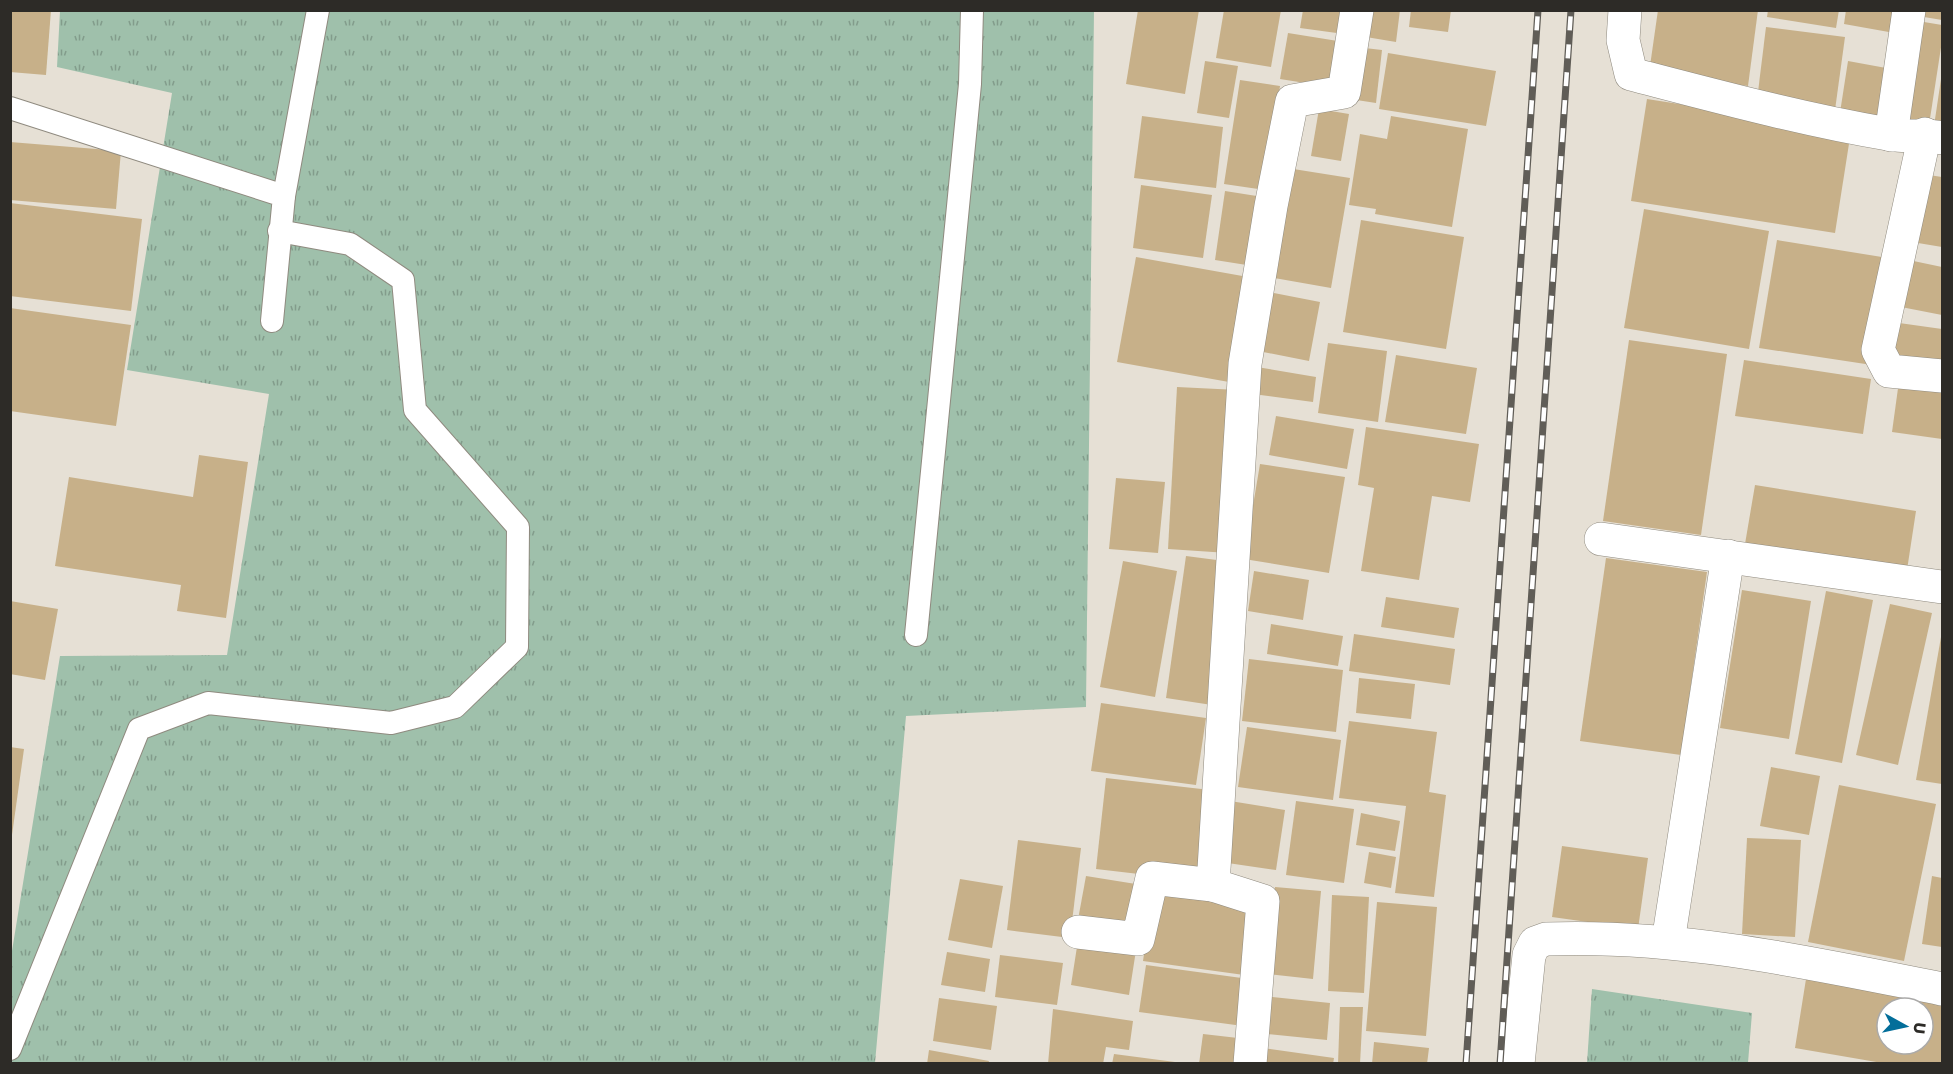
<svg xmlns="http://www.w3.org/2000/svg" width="1953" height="1074" viewBox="0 0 1953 1074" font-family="Poppins,sans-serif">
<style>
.grass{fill:url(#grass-tufts)}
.building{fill:#c7b089;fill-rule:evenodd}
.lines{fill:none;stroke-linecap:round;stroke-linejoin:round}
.lane-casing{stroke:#8f8a7f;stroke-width:24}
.street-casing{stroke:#8f8a7f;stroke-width:34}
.lane{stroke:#fff;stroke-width:22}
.street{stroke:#fff;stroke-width:33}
.rail-casing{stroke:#605d57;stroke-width:7}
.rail{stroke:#fff;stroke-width:4.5;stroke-dasharray:14;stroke-linecap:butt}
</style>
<defs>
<pattern id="grass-tufts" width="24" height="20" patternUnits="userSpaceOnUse" patternTransform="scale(1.5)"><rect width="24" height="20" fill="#9fc0ab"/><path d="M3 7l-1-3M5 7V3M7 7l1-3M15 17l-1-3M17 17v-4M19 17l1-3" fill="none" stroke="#829c8b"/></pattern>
</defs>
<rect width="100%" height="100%" fill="#e6e0d5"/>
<g class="grass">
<path d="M60 11H1094L1086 707 906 716 875 1063 11 1064V957L60 656 227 655 269 394 127 370 172 93 57 67Z"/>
<path d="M1592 989 1752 1013 1748 1063H1587Z"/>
</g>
<g class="building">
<path d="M10 10H51L46 75 10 72Z"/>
<path d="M1138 10H1199L1185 94 1126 84Z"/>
<path d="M1224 10H1281L1271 67 1216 58Z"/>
<path d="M1303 10H1347L1344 34 1300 28Z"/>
<path d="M1370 10H1400L1396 42 1366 37Z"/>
<path d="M1411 10H1451L1448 32 1409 27Z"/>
<path d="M1658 10H1758L1748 86 1649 73Z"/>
<path d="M1768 10H1839L1836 28 1767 17Z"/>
<path d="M1846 10H1904L1900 34 1844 24Z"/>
<path d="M1925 10H1942V20L1924 17Z"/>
<path d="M1912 20 1942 25V41L1929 125 1896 119Z"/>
<path d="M1766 27 1845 37 1835 110 1757 100Z"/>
<path d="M1288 33 1344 42 1337 88 1280 79Z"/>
<path d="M1356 47 1382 50 1376 103 1350 99Z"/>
<path d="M1388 53 1496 71 1486 126 1379 109Z"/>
<path d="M1205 61 1238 66 1229 118 1197 113Z"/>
<path d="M1848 61 1897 70 1887 127 1839 119Z"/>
<path d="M1941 79H1942V127L1934 126Z"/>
<path d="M1240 80 1280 86 1265 190 1224 184Z"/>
<path d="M1647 99 1851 131 1835 233 1631 201Z"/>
<path d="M1319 109 1349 114 1341 161 1311 156Z"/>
<path d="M1142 116 1223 127 1216 188 1134 178Z"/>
<path d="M1391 116 1468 129 1452 227 1375 214 1376 209 1349 205 1360 134 1387 139Z"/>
<path d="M10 142 121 151 116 209 10 200Z"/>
<path d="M1287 168 1350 178 1331 288 1268 277Z"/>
<path d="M1922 174 1942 177V247L1912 242Z"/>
<path d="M1141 185 1212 195 1203 258 1133 248Z"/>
<path d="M1225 191 1263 197 1253 266 1215 260Z"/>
<path d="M10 203 142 219 131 311 10 296Z"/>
<path d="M1644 209 1769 231 1749 349 1624 328Z"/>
<path d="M1361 220 1464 237 1446 349 1343 332Z"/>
<path d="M1777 240 1888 258 1872 365 1759 348Z"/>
<path d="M1136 257 1248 277 1229 382 1117 362Z"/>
<path d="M1904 259 1942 267V315L1896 306Z"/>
<path d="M1263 291 1320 302 1309 361 1253 350Z"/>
<path d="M10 308 131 325 116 426 10 411Z"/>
<path d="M1892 322 1942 329V371L1886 362Z"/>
<path d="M1629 340 1727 354 1701 535 1603 521Z"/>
<path d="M1328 343 1387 351 1378 422 1318 413Z"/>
<path d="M1396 355 1477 368 1466 434 1385 422Z"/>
<path d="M1744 360 1871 379 1863 434 1735 416Z"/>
<path d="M1257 367 1316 377 1313 402 1253 394Z"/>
<path d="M1899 381 1942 387V439L1892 432Z"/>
<path d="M1177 387 1238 390 1228 553 1168 549Z"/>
<path d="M1276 416 1354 429 1347 469 1269 455Z"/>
<path d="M1366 427 1479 444 1470 502 1432 496 1419 580 1361 571 1374 488 1358 485Z"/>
<path d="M199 455 248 462 226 618 177 611 181 585 55 566 69 477 193 497Z"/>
<path d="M1260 464 1345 477 1329 573 1244 559Z"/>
<path d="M1116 478 1165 482 1158 553 1109 549Z"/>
<path d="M1755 485 1916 511 1907 570 1745 544Z"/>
<path d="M1186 556 1232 562 1212 705 1166 698Z"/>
<path d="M1606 558 1707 572 1681 755 1580 741Z"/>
<path d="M1123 561 1177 571 1155 697 1100 687Z"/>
<path d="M1254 571 1309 580 1303 620 1248 611Z"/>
<path d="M1742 590 1811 601 1789 739 1720 728Z"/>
<path d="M1826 591 1873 600 1842 763 1795 754Z"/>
<path d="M1386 597 1459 608 1454 638 1381 627Z"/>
<path d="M10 601 58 609 45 680 10 674Z"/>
<path d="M1890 604 1932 613 1898 765 1856 755Z"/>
<path d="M1271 624 1343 636 1338 666 1267 654Z"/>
<path d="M1354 634 1455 649 1450 685 1349 671Z"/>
<path d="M1941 637H1942V784L1916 780Z"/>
<path d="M1249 659 1343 670 1336 732 1242 721Z"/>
<path d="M1359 678 1415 684 1411 719 1356 713Z"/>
<path d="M1101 703 1206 718 1196 785 1091 771Z"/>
<path d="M1349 721 1437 732 1429 792 1446 795 1434 897 1395 893 1406 806 1339 798Z"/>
<path d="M1247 727 1341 740 1333 800 1238 787Z"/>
<path d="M10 747 24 749 12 835 10 834Z"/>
<path d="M1771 767 1820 776 1809 835 1760 826Z"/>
<path d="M1106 778 1210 790 1199 881 1096 869Z"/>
<path d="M1839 785 1936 804 1904 961 1808 942Z"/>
<path d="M1224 800 1285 810 1276 870 1214 861Z"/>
<path d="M1296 801 1354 809 1344 883 1286 875Z"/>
<path d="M1361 813 1400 821 1395 851 1356 845Z"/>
<path d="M1747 838 1801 840 1795 937 1742 934Z"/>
<path d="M1018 840 1081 848 1070 938 1007 930Z"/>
<path d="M1562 846 1648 858 1638 929 1552 917Z"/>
<path d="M1369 852 1396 857 1391 888 1364 883Z"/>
<path d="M1086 876 1142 885 1135 935 1077 925Z"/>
<path d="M1932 876 1942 878V947L1922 944Z"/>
<path d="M960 879 1003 886 992 948 948 940Z"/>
<path d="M1154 886 1254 900 1244 975 1143 961Z"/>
<path d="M1275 887 1321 891 1313 979 1267 974Z"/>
<path d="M1332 895 1369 897 1364 993 1328 991Z"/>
<path d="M1377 902 1437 907 1426 1036 1366 1031Z"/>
<path d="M1079 934 1137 944 1129 995 1071 985Z"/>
<path d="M947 952 990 959 985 992 941 985Z"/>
<path d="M1000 955 1063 963 1057 1005 995 997Z"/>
<path d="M1146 965 1249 979 1243 1026 1139 1012Z"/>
<path d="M1806 979 1942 1001V1064H1888L1795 1048ZM1887 1008H1923V1044H1887Z"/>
<path d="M1262 996 1330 1003 1327 1040 1258 1033Z"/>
<path d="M939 998 997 1006 991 1050 933 1041Z"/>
<path d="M1340 1007H1363L1360 1064H1338Z"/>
<path d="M1053 1009 1133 1021 1129 1050 1106 1047 1103 1064H1048Z"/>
<path d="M1203 1034 1238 1038 1235 1064H1199Z"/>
<path d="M1374 1042 1429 1048 1427 1064H1372Z"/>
<path d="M1255 1047 1334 1058 1333 1064H1252Z"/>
<path d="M929 1050 989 1061 988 1064H927Z"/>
<path d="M1114 1054 1175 1062V1064H1112Z"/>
</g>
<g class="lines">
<defs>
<g id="lane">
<path d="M10 108 284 196 272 321"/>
<path d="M284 196 318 10"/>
<path d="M916 635 970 84 972 10"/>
<path d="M10 1049 139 729 208 703 391 723 455 707 517 647 518 527 415 410 403 280 350 244 279 231"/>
</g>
<g id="street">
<path d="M1625 10 1623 40 1631 74C1716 96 1801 119 1888 134 1906 138 1924 134 1942 138"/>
<path d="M1925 134 1878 350 1889 371 1942 376"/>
<path d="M1891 135 1909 10"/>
<path d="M1601 539 1942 587"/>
<path d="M1078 932 1138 939 1152 878 1213 885"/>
<path d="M1668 942 1728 556"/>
<path d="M1250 1064 1263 901 1213 885 1245 364 1271 206 1292 101 1344 92 1357 10"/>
<path d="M1518 1064 1529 955 1535 943 1546 939C1681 934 1811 963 1942 989"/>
</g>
</defs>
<use href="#lane" class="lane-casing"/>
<use href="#street" class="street-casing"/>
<use href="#lane" class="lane"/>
<use href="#street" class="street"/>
<defs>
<g id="rail">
<path d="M1466 1064 1538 10"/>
<path d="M1500 1064 1571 10"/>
</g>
</defs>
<use href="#rail" class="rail-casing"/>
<use href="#rail" class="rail"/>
</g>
<rect width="1953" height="1074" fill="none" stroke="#2d2b27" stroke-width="24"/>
<g transform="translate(1905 1026) rotate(98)"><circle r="28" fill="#ffffff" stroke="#abaaa9" stroke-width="1.5"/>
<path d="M0-4.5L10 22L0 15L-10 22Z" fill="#036e9a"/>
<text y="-9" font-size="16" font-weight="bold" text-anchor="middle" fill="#2d2b27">U</text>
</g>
</svg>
